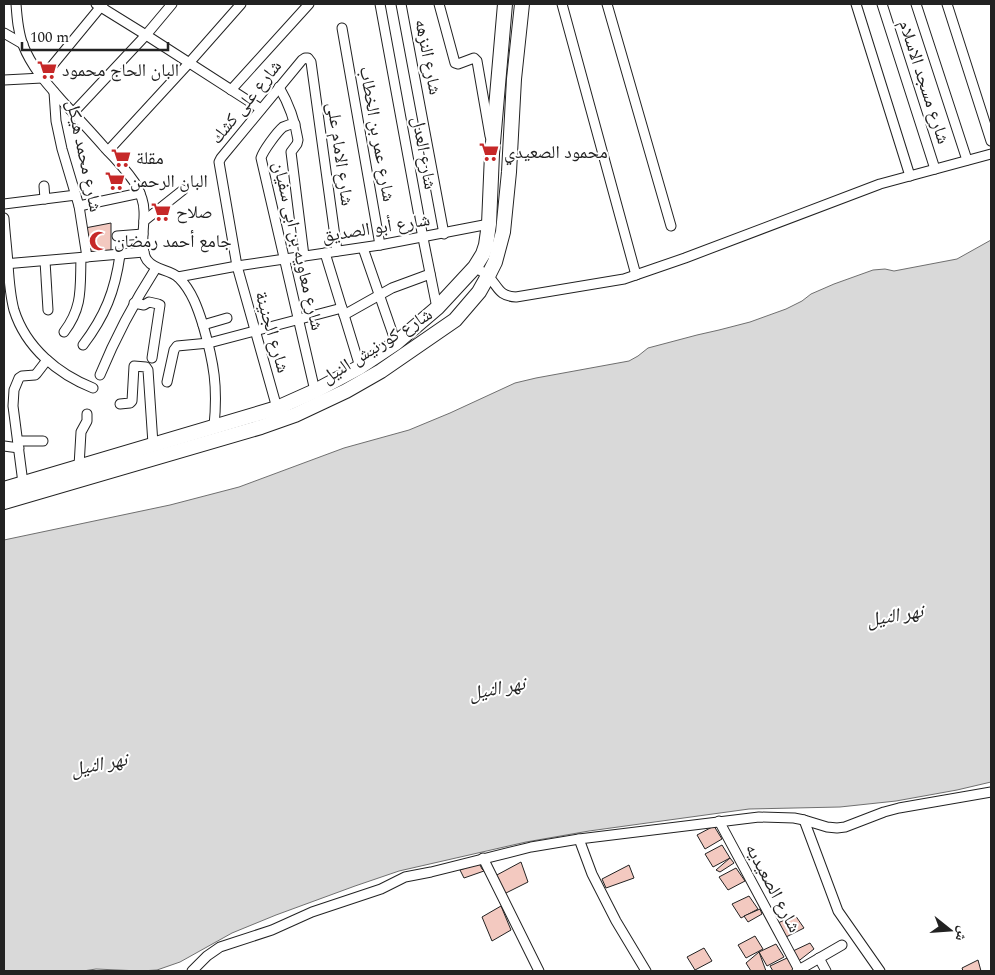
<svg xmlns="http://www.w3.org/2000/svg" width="995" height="975" viewBox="0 0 995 975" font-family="Spectral,'Noto Naskh Arabic',serif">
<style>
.water{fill:#d9d9d9;stroke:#6f6f6f}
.building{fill:#f3c9c0;stroke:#222}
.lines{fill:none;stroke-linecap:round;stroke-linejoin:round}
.minor-casing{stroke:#222;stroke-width:11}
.primary-casing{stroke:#222;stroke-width:16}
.minor{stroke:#fff;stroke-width:9}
.primary{stroke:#fff;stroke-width:14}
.labels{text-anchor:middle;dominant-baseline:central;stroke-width:4;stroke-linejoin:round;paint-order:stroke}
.street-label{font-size:18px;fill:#222;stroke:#fff}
.poi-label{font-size:18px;fill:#222;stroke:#fff;text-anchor:start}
.water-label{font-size:19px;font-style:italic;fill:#222;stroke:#fff}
</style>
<rect width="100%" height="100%" fill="#fff"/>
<path class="water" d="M991 240V782L957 790 896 801 840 807 749 809 589 831 526 842 399 871 355 886 276 915 232 933 180 962 157 970 140 971 96 969 83 971H4V540L170 505 239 487 344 448 409 430 450 413 515 383 536 378 629 361 638 356 648 348 697 335 719 330 750 322 786 309 802 301 811 294 834 284 873 270 885 269 894 271 957 259Z"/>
<g class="building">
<path d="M111 223V254L89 256 85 228Z"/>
<path d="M714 826 722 839 705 849 697 835Z"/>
<path d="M722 845 730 858 713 867 705 854Z"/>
<path d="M730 858 734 863 720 872 716 870Z"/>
<path d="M521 862 528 882 504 894 495 876Z"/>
<path d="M479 863 482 869 484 871 464 878 460 870Z"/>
<path d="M629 865 634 878 606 888 602 879Z"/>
<path d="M736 868 745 881 728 890 719 877Z"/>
<path d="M749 896 758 909 741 918 732 904Z"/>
<path d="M501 906 511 930 492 941 482 917Z"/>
<path d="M760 909 762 914 748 922 744 916Z"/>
<path d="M795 915 804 928 786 937 778 923Z"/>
<path d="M755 936 763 949 746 958 738 945Z"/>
<path d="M810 943 814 949 796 963 793 951Z"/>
<path d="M776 944 784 957 767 966 759 952Z"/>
<path d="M704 948 712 961 695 970 687 957Z"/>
<path d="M759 952 766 971H751L746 963Z"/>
<path d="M787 958 796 971H773L770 966Z"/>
<path d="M978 960 981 971H963L962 968Z"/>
</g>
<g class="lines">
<defs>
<g id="minor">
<path d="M16 4C17 18 18 32 23 45 32 68 48 85 64 103 78 118 92 133 105 148 116 159 126 170 135 183 140 192 144 201 144 211 145 225 139 248 147 260 155 271 170 269 179 278 192 291 198 309 203 325 214 363 218 387 214 426"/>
<path d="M96 4 146 35 261 109"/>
<path d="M380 4 423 238 437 308"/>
<path d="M401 4 444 234"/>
<path d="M439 4 455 63 458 64 474 58 477 61 490 136"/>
<path d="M562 4 636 275"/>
<path d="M607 4 671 226"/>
<path d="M856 4 910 176"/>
<path d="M882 4 935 169"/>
<path d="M916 4 967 160"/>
<path d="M947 4 991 141"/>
<path d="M342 28 380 245"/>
<path d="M4 33 23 44"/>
<path d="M4 80 42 78 103 4"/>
<path d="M279 87C289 104 295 120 298 140L297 144 291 152 304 256"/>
<path d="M231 90 309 4"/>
<path d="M54 92 56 121 62 149 79 206 87 257"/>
<path d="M73 113 146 35 172 4"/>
<path d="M295 124C291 124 287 125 283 127 277 132 263 151 261 158L315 391"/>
<path d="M108 151 189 63 241 4"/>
<path d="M44 186 45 199"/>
<path d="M4 204 76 195"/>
<path d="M79 206 140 193"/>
<path d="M4 218C5 234 7 249 8 264 9 280 10 295 14 310 26 348 58 374 93 388"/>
<path d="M144 221 183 190"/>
<path d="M117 236 143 234"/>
<path d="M363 248 396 343"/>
<path d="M325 253 360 367"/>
<path d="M45 261 48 310"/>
<path d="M4 264 144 252"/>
<path d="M475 267C479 270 485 273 488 276 499 287 498 296 516 297L624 279 685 258 880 184 991 154"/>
<path d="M178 277 237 266 380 245 489 224"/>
<path d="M134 303 144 305 149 302 158 304 160 305 152 358"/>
<path d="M344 315 392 288 430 274"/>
<path d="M203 325 227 318"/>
<path d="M64 332C83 307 80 288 81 258"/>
<path d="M83 345C105 316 115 291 120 255"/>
<path d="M100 375C116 336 133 304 156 268"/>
<path d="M167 382 174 350 177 346 209 343 342 308"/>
<path d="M120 404 130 403 132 401 134 366 146 367 148 370 153 444"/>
<path d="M277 408 237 266 219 162 221 158 302 60 305 58H308L311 62 337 251"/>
<path d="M18 441H43"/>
<path d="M4 446 19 448"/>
<path d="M79 466 81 432 87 421V414"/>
<path d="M23 483 13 406 14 390 19 378 22 376 35 375 37 373 47 360"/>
<path d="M804 820 838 911 880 971"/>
<path d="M719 821 799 970"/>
<path d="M579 839 592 874 616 921 646 971"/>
<path d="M483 858 539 971"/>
<path d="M819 958 826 971"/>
<path d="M192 971 207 956 220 947 272 930 312 912 381 889 405 877 431 872 531 847 579 839 759 817 794 818 804 820 827 827 837 828 845 827 884 812 899 808 991 792"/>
<path d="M797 971 842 945"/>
</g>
<g id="primary">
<path d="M4 489 277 408 315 391 360 367 396 343 437 308 475 267 483 254 486 245 489 224 492 154 505 4"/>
<path d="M4 502 261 427 295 415 346 391 381 371 455 320 479 292 488 276 495 262 503 232 509 172 514 79 522 4"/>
</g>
</defs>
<use href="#minor" class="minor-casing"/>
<use href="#primary" class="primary-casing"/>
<use href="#minor" class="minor"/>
<use href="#primary" class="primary"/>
</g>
<defs>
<symbol id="supermarket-bare" viewBox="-9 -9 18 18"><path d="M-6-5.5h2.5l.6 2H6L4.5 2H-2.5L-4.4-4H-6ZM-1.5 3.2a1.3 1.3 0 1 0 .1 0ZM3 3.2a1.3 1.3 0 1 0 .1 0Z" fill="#c62828" stroke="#fff" stroke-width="2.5" paint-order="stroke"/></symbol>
<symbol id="mosque-bare" viewBox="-9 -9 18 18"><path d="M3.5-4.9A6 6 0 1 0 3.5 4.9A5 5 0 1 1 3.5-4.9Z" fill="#c62828" stroke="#fff" stroke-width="2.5" paint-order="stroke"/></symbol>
</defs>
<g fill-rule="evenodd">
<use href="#supermarket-bare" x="33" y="56" width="28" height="28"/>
<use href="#supermarket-bare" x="475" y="138" width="28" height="28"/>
<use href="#supermarket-bare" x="107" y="144" width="28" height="28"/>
<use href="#supermarket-bare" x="101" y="167" width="28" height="28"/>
<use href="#supermarket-bare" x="147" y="198" width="28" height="28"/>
<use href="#mosque-bare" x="85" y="227" width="28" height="28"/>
</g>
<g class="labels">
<g class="street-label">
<text transform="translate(428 57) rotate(79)">شارع النزهه</text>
<text transform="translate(924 82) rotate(72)">شارع مسجد الاسلام</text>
<text transform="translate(246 102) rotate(-51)">شارع على كشك</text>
<text transform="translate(377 134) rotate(80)">شارع عمر بن الخطاب</text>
<text transform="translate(424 153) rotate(80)">شارع العدل</text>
<text transform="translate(340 154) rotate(82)">شارع الامام على</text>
<text transform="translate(84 156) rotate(78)">شارع محمد هيكل</text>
<text transform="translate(376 228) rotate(-9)">شارع أبو الصديق</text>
<text transform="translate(298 246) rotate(77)">شارع معاويه بن ابى سفيان</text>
<text transform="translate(272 332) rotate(74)">شارع الجنينة</text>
<text transform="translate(377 346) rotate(-32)">شارع كورنيش النيل</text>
<text transform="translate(773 888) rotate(62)">شارع الصعيديه</text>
</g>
<g class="poi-label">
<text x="62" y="70">البان الحاج محمود</text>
<text x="504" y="152">محمود الصعيدي</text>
<text x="136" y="158">مقلة</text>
<text x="130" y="181">البان الرحمن</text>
<text x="176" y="212">صلاح</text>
<text x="114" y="241">جامع أحمد رمضان</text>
</g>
<g class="water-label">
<text transform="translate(895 616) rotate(-10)">نهر النيل</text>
<text transform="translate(497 689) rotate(-11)">نهر النيل</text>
<text transform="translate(99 765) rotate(-11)">نهر النيل</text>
</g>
</g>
<rect width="995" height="975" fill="none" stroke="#222222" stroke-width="10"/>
<g transform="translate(950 930) rotate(107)" stroke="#ffffff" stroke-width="4" paint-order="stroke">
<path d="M0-4L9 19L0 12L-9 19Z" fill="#222222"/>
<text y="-8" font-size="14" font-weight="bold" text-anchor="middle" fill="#222222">ش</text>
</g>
<path d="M22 42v8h146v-8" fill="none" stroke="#222222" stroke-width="2.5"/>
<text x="30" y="42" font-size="15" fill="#222222" stroke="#ffffff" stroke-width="4" paint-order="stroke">100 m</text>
</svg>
